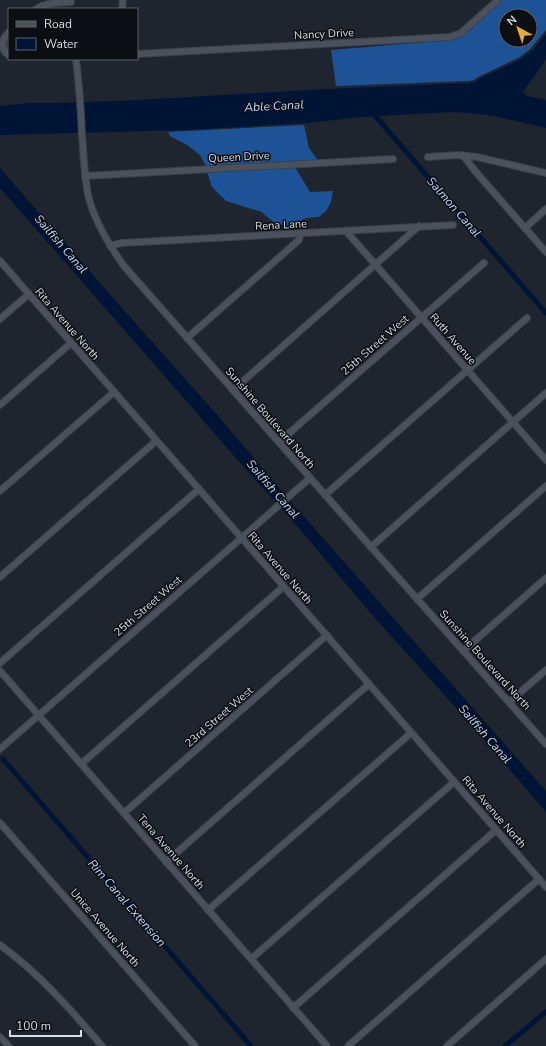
<svg xmlns="http://www.w3.org/2000/svg" width="546" height="1046" viewBox="0 0 546 1046" font-family="'Nunito Sans',sans-serif">
<style>
.forest{fill:#1d5396;fill-rule:evenodd}
.water{fill:#001436}
.lines{fill:none;stroke-linecap:round;stroke-linejoin:round}
.canal{stroke:#001436;stroke-width:5}
.minor-casing{stroke:#3a4047;stroke-width:8}
.minor{stroke:#4a515c;stroke-width:6}
.labels{text-anchor:middle;dominant-baseline:central;stroke-width:3;stroke-linejoin:round;paint-order:stroke}
.street-label{font-size:11px;fill:#d8dde3;stroke:#0b0e12}
.water-label{font-size:12px;font-style:italic;fill:#bcd8fe;stroke:#0b0e12}
</style>
<rect width="100%" height="100%" fill="#1e252e"/>
<g class="forest">
<path d="M499 0H546V30L531 48 520 57 478 77 474 80 469 81 336 86 331 50 451 40ZM506 16H530V40H506Z"/>
<path d="M304 125 309 148 320 163 295 167 310 192 333 191 331 202 326 211 319 217 307 218 286 226 275 223 266 216 262 212 226 201 212 187 209 178 206 166 200 155 187 145 170 136 168 132Z"/>
</g>
<g class="water">
<path d="M546 34V59L539 70 524 90 523 92 527 96 546 100V128L494 116 468 113 452 112 362 117 307 123 186 130 0 135V106L28 103H58L138 100 326 89 469 83 475 82 479 79 521 59 533 50Z"/>
<path d="M0 168 114 299 219 417 292 503 546 791V812L468 721 374 617 291 519 248 472 72 270 0 188Z"/>
</g>
<g class="lines">
<g class="canal">
<path d="M371 111 546 313"/>
<path d="M3 759 251 1046"/>
<path d="M505 1046 546 1012"/>
</g>
<defs>
<g id="minor">
<path d="M36 9C46 2 59 3 71 2"/>
<path d="M122 9 123 0"/>
<path d="M9 32C1 39 0 50 9 55"/>
<path d="M137 54 450 37 461 33 498 0"/>
<path d="M76 59C79 84 81 110 82 135 84 156 84 178 89 199 96 224 109 245 124 266L371 547 546 744"/>
<path d="M463 155 475 171 546 252"/>
<path d="M428 157 457 155 477 157 546 173"/>
<path d="M85 176 393 159"/>
<path d="M525 228 546 209"/>
<path d="M346 231 546 460"/>
<path d="M110 246 121 243 453 225"/>
<path d="M0 261 546 887"/>
<path d="M0 319 29 294"/>
<path d="M187 338 299 240 301 233"/>
<path d="M233 390 419 226"/>
<path d="M0 405 71 343"/>
<path d="M279 442 484 263"/>
<path d="M0 491 114 392"/>
<path d="M325 495 527 318"/>
<path d="M371 547 546 393"/>
<path d="M0 577 156 441"/>
<path d="M417 599 546 486"/>
<path d="M463 651 546 578"/>
<path d="M0 663 199 489"/>
<path d="M0 671 327 1046"/>
<path d="M509 702 546 670"/>
<path d="M0 749 310 478"/>
<path d="M81 764 283 587"/>
<path d="M124 813 327 635"/>
<path d="M0 823 195 1046"/>
<path d="M166 862 369 684"/>
<path d="M208 910 411 733"/>
<path d="M0 945C39 973 71 1010 102 1046"/>
<path d="M251 959 454 782"/>
<path d="M293 1008 496 830"/>
<path d="M0 1037 9 1046"/>
<path d="M348 1046 539 879"/>
<path d="M447 1046 546 959"/>
</g>
</defs>
<use href="#minor" class="minor-casing"/>
<use href="#minor" class="minor"/>
</g>
<g class="labels">
<g class="street-label">
<text transform="translate(324 34) rotate(-3)">Nancy Drive</text>
<text transform="translate(239 157) rotate(-3)">Queen Drive</text>
<text transform="translate(281 225) rotate(-3)">Rena Lane</text>
<text transform="translate(67 324) rotate(49)">Rita Avenue North</text>
<text transform="translate(453 339) rotate(49)">Ruth Avenue</text>
<text transform="translate(375 345) rotate(-41)">25th Street West</text>
<text transform="translate(270 418) rotate(49)">Sunshine Boulevard North</text>
<text transform="translate(280 568) rotate(49)">Rita Avenue North</text>
<text transform="translate(148 606) rotate(-41)">25th Street West</text>
<text transform="translate(485 660) rotate(48)">Sunshine Boulevard North</text>
<text transform="translate(219 717) rotate(-41)">23rd Street West</text>
<text transform="translate(494 812) rotate(49)">Rita Avenue North</text>
<text transform="translate(171 852) rotate(49)">Tena Avenue North</text>
<text transform="translate(105 928) rotate(49)">Unice Avenue North</text>
</g>
<g class="water-label">
<text transform="translate(274 106) rotate(-3)">Able Canal</text>
<text transform="translate(454 207) rotate(49)">Salmon Canal</text>
<text transform="translate(61 244) rotate(49)">Sailfish Canal</text>
<text transform="translate(273 489) rotate(49)">Sailfish Canal</text>
<text transform="translate(485 734) rotate(49)">Sailfish Canal</text>
<text transform="translate(127 903) rotate(49)">Rim Canal Extension</text>
</g>
</g>
<rect x="8" y="8" width="130" height="52" fill="#0b0e12" stroke="#5d6166"/>
<rect x="16" y="21" width="20" height="6" fill="#4a515c" stroke="#5d6166"/>
<text x="44" y="28" font-size="12" fill="#d8dde3">Road</text>
<rect x="16" y="38" width="20" height="12" fill="#001436" stroke="#5d6166"/>
<text x="44" y="48" font-size="12" fill="#d8dde3">Water</text>
<g transform="translate(518 28) rotate(320)"><circle r="19" fill="#0b0e12" stroke="#5d6166"/>
<path d="M0-3L7 15L0 10L-7 15Z" fill="#e7ac37"/>
<text y="-6" font-size="11" font-weight="bold" text-anchor="middle" fill="#d8dde3">N</text>
</g>
<path d="M10 1030v6h71v-6" fill="none" stroke="#d8dde3" stroke-width="2"/>
<text x="16" y="1030" font-size="12" fill="#d8dde3" stroke="#0b0e12" stroke-width="3" paint-order="stroke">100 m</text>
</svg>
